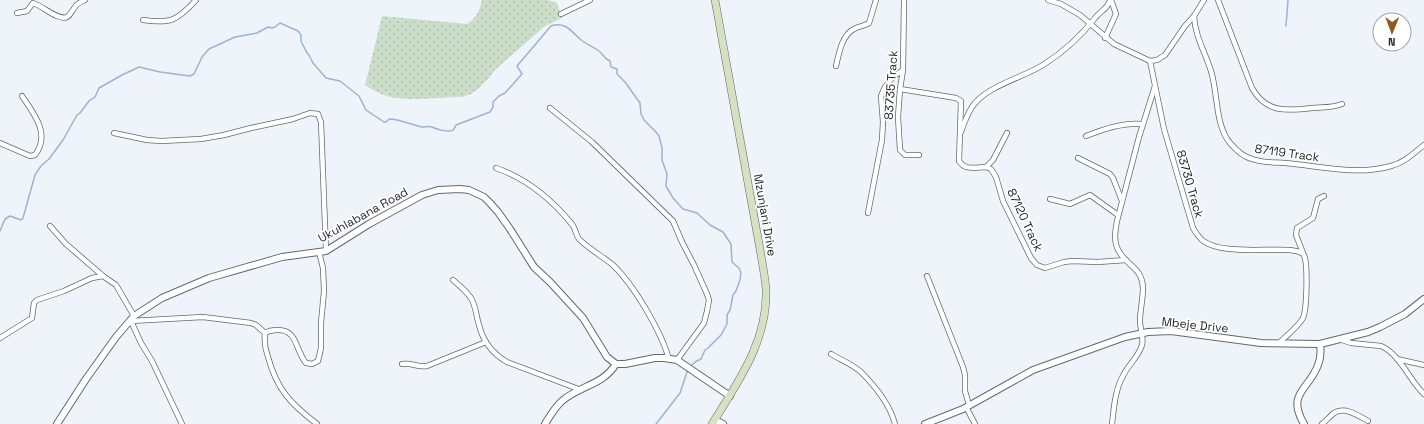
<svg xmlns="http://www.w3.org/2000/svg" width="1424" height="424" viewBox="0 0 1424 424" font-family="'Space Grotesk',sans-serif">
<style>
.park{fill:url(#park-dots)}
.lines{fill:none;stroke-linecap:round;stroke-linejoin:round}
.stream{stroke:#9db3d0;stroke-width:1.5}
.minor-casing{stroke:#64686e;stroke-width:6}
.tertiary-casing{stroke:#64686e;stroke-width:8}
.secondary-casing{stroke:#64686e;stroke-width:8}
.minor{stroke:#fff;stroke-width:4.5}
.tertiary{stroke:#fff;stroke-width:6}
.secondary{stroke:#d7e0c1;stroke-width:7}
.labels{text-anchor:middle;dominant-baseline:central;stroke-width:3.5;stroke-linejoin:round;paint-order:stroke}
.street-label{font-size:12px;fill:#1e2022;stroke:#fff}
</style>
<defs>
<pattern id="park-dots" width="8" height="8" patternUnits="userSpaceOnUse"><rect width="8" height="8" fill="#cbdeca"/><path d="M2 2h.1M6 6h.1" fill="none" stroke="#aebead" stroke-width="1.8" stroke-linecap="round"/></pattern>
</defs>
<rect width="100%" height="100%" fill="#eff4fb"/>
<path class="park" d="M482 0H548L557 3 562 18 545 26 495 70 489 78 478 89 471 94 462 97C442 97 405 102 387 96 379 94 372 89 365 85L382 16 467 24C476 19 480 10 482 0Z"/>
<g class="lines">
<g class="stream">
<path d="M1286 26 1288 0"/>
<path d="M0 231 5 219 10 216 21 220 23 218 35 175 41 166 49 159 63 140 77 115 80 113 89 101 95 97 99 88 122 75 139 67 160 72 190 76 194 74 202 57 209 49 235 37 257 33 268 27 272 28 275 27 280 23 298 31 301 35V41L307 53 309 55 313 63 326 78 340 81 359 96 366 110 384 122H386L389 119C400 119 411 125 422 127 425 127 429 126 432 127 436 129 449 133 453 130 454 130 455 127 456 125L490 112 493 107V102L499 96 505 93 522 74 517 66 551 26C565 21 571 31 580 39 586 44 593 47 599 51 603 54 604 59 610 61L611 67 617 69V74L625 82 640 103 641 114 644 120 656 132 659 136 662 148V160L667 174 666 186 673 198 683 209 697 213 710 225 723 232 731 244 732 262 739 268 741 273 740 280 736 291 733 295 730 310 727 315V324L721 335 708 348 705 350 701 359 695 362 690 367"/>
<path d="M656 424 680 393 688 369"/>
</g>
<defs>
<g id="minor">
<path d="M904 0 903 70 900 89 898 117 900 150 905 155H919"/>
<path d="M1048 0 1061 4 1080 15 1114 44 1150 61 1157 60 1165 55 1185 26 1194 16 1204 0"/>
<path d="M1218 0 1252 88C1266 113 1286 111 1312 108 1322 107 1332 108 1342 104"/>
<path d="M17 13 27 11 33 3C43 6 58 21 67 17 71 15 72 10 75 7 77 3 81 2 85 0"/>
<path d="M561 14 590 0"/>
<path d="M1194 16C1195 36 1205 52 1211 71 1218 93 1215 125 1230 143 1236 150 1244 157 1252 159 1263 163 1274 162 1285 163 1320 166 1356 176 1391 166 1404 163 1414 153 1424 145"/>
<path d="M143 20C170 24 177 21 196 0"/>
<path d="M1105 38 1116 14 1111 0"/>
<path d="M1150 61 1164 129 1193 228C1195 232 1198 236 1202 240 1220 255 1267 248 1290 250 1296 251 1301 251 1304 255 1308 264 1307 309 1303 318 1299 326 1286 336 1279 343"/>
<path d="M836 66C839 53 842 35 854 29 859 26 865 26 869 23L876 0"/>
<path d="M900 89 956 98 961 101 959 161C965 171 976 167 986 167L991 169 996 177 1003 201 1031 258 1037 265 1045 268 1064 262 1072 261 1098 262 1126 260"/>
<path d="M550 108 592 142 673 221 682 242 694 265 707 294 709 300 707 311 704 323 677 360"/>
<path d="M961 132C964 123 967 115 972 107 986 86 1022 78 1043 65 1062 53 1081 36 1095 18 1100 11 1108 9 1110 0"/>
<path d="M114 133 147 140 161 141 201 139 224 135 251 128 293 119 310 113 318 114 321 122 326 251"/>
<path d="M1086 136C1104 129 1124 122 1143 124"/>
<path d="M0 143 30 156 35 155C51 134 34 114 22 96"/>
<path d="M1078 158 1110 174 1113 178 1122 201"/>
<path d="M986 167 993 160 1007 133"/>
<path d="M496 168C525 178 551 199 571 223 576 228 575 234 579 239 589 249 602 256 613 265 634 285 661 331 669 359"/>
<path d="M1050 199 1070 204 1090 195 1118 215"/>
<path d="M868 213 882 140 883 122 881 96 885 87 893 77 903 70"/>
<path d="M50 226 66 244 103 276"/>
<path d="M1303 253 1296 235 1297 228 1313 218 1318 199 1324 196"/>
<path d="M927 276 963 367 965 375V391L969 405"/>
<path d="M453 280C459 285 466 291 471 298 476 306 476 316 479 325 483 341 493 354 507 362L581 390"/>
<path d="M0 338 32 318 34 303 37 300 64 291 92 278 103 276 116 285 134 316"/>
<path d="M1339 339 1351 343 1381 346C1400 354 1409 380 1424 394"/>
<path d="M831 354C841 360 852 364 861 372 875 386 890 405 895 424"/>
<path d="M1397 359 1424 365"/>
<path d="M402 364C411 362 418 368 427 366L486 342"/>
<path d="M966 407 975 424"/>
<path d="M182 424 152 361 141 343 131 321 203 317 251 323 256 325 265 333"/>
<path d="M317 424C291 404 277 390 268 357 265 349 264 342 265 333 270 330 273 330 278 330 298 330 295 350 306 363L312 364 318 361 321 348V323L324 291 323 268 319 252"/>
<path d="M1112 424C1114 407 1115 389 1124 374 1129 364 1139 356 1142 345 1144 337 1140 329 1140 321 1140 310 1143 299 1143 288 1142 268 1129 267 1120 253 1113 243 1115 232 1117 221L1139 137 1155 86"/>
<path d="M1322 424C1326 421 1330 416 1334 413 1345 406 1359 416 1368 421"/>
</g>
<g id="tertiary">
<path d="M715 420 723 424"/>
<path d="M57 424 86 379 116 337 134 316 162 298 209 278 282 257 326 251 369 224 422 195 438 190 460 189 469 190 484 197 490 203 498 212 510 229 534 267 550 282 583 318 607 357 616 364H625L655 358H664L677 360 730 396"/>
<path d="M545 424C550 416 555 407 562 401 580 385 602 386 616 364"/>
<path d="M925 424 963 409 1033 370 1125 337 1148 332 1171 331 1261 343 1320 344 1368 332 1380 327 1405 314 1424 299"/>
<path d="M1304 424C1286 393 1309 390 1318 365 1321 358 1321 351 1320 344"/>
</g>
<path id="secondary" d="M712 424C738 382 768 341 766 289 765 278 763 267 761 255L715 0"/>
</defs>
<use href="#minor" class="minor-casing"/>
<use href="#tertiary" class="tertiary-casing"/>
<use href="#secondary" class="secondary-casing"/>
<use href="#minor" class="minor"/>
<use href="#tertiary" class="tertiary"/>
<use href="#secondary" class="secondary"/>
</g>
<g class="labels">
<g class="street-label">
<text transform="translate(891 85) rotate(-86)">83735 Track</text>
<text transform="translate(1287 153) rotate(8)">87119 Track</text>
<text transform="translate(1190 184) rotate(74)">83730 Track</text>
<text transform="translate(363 215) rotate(-29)">Ukuhlabana Road</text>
<text transform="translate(765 215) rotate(80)">Mzunjani Drive</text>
<text transform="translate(1025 220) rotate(65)">87120 Track</text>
<text transform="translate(1195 325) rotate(6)">Mbeje Drive</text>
</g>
</g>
<g transform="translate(1392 32) rotate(181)"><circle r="19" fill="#ffffff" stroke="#a5a6a7"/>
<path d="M0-3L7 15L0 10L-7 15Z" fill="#945719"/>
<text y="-6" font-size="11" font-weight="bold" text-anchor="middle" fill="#1e2022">N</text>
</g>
</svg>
